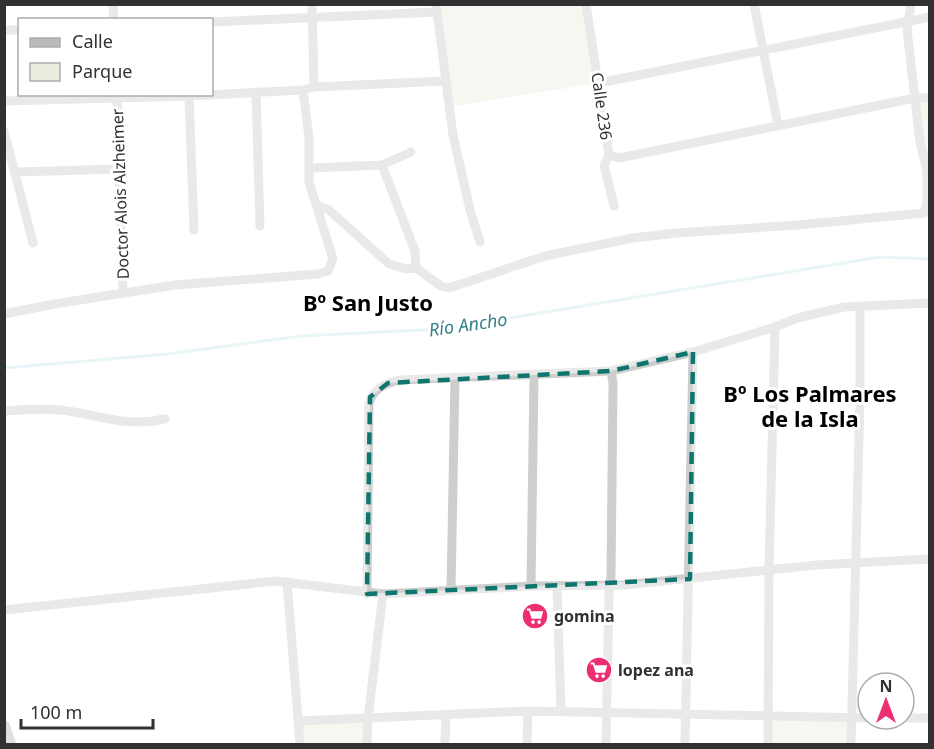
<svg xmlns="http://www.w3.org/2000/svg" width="934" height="749" viewBox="0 0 934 749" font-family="'Noto Sans',sans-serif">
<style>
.green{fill:#ebeede}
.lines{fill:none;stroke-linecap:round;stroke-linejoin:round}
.stream{stroke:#caeaee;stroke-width:3}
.street{stroke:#cecece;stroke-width:9}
.secondary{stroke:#bbb;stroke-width:12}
.marked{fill:none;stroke:#0f766e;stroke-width:4.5;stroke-dasharray:12 8;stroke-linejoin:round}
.labels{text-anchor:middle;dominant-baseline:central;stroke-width:6;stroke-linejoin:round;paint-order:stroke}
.street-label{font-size:16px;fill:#313131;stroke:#fff}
.poi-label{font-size:16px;font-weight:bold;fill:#313131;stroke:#fff;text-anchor:start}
.water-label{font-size:18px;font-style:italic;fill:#36818a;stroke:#fff}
.district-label{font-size:22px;font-weight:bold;fill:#000;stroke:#fff}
</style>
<rect width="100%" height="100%" fill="#fff"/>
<g class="green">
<path d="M439 5H586L599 83 449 107Z"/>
<path d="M929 96V177L915 98Z"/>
<path d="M768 716 851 719 850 744H768Z"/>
<path d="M298 721H368V744H300Z"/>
</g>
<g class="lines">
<path class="stream" d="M4 368 168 354 301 336 443 329 880 257 930 259"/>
<g class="street">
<path d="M113 4 114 20"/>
<path d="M312 4 314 87"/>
<path d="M436 4 453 135 470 210 480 242"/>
<path d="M586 4 609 155 604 165 614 206"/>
<path d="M754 4 778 125"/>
<path d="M212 22 436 12"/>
<path d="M4 30H20"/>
<path d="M599 83 930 17"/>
<path d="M256 93 260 226"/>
<path d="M117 94 123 293"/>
<path d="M189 96 194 230"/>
<path d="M4 101 189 96 303 90 314 87 446 81"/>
<path d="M4 131 33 243"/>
<path d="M609 155 619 158 915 98H930"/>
<path d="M382 165 415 251 416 268"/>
<path d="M310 168 382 165 411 152"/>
<path d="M16 172 120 169"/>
<path d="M316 205 329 210 389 264 406 269 416 268 441 286 449 288 545 256 633 238 676 233 798 225 924 213 927 201V171L920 142 907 30 911 4"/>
<path d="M4 314 54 304 175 285 318 274 328 271 333 259 309 182V137L303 90"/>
<path d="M4 411C23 410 42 408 60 410 99 414 123 428 165 419"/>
<path d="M287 582 300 744"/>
<path d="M531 586 534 375"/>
<path d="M557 586 561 711"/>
<path d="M451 590 455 377"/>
<path d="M367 594 369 404C373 388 385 384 399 380L611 371 693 352 775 327 797 318 844 307 930 303"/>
<path d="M4 610 276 581 383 594 531 586 624 585 816 565 930 559"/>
<path d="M904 718H930"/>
<path d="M298 721 528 711 868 718"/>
<path d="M367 744 368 718 383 594"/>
<path d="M445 744 446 715"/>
<path d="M527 744 528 711"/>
<path d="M606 744 609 595 611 576 613 383 611 371"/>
<path d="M685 744 693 352"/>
<path d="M768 744 769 570 775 327"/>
<path d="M851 744 860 396V306"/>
</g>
<path class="secondary" d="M4 726 10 744"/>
</g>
<path d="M0 0H934V749H0ZM693 352 690 579 367 594 370 397 388 383 611 371Z" fill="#fff" fill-opacity=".55" fill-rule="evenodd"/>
<path class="marked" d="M693 352 690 579 367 594 370 397 388 383 611 371Z"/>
<defs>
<symbol id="supermarket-disc" viewBox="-11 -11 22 22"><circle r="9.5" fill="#ec2e72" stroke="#fff"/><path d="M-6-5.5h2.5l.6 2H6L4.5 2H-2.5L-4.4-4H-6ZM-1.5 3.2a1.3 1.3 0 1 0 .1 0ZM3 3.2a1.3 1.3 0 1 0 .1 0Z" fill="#fff"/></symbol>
</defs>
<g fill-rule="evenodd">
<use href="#supermarket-disc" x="520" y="601" width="30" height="30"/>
<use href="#supermarket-disc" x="584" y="655" width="30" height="30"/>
</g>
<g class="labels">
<g class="street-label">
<text transform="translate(602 106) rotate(82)">Calle 236</text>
<text transform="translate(120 194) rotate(-92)">Doctor Alois Alzheimer</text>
</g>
<g class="poi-label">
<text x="554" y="616">gomina</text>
<text x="618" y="670">lopez ana</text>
</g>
<g class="water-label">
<text transform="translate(468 324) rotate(-8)">Río Ancho</text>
</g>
<g class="district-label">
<text x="368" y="302">Bº San Justo</text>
<text x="810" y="393">Bº Los Palmares<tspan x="810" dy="25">de la Isla</tspan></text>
</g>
</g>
<rect width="934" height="749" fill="none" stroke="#313131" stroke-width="12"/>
<rect x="18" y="18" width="195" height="78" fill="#ffffff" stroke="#adadad" stroke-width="1.5"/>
<rect x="30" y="38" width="30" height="9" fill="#bbbbbb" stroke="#adadad" stroke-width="1.5"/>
<text x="72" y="48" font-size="18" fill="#313131">Calle</text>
<rect x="30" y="63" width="30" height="18" fill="#ebeede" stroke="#adadad" stroke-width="1.5"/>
<text x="72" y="78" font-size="18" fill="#313131">Parque</text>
<g transform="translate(886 701)"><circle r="28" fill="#ffffff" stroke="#adadad" stroke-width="1.5"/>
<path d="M0-4.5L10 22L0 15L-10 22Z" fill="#ec2e72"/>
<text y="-9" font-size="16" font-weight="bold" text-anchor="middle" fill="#313131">N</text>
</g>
<path d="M21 719v9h132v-9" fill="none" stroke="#313131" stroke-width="3"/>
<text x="30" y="719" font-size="18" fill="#313131" stroke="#ffffff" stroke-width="4.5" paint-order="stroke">100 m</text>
</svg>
